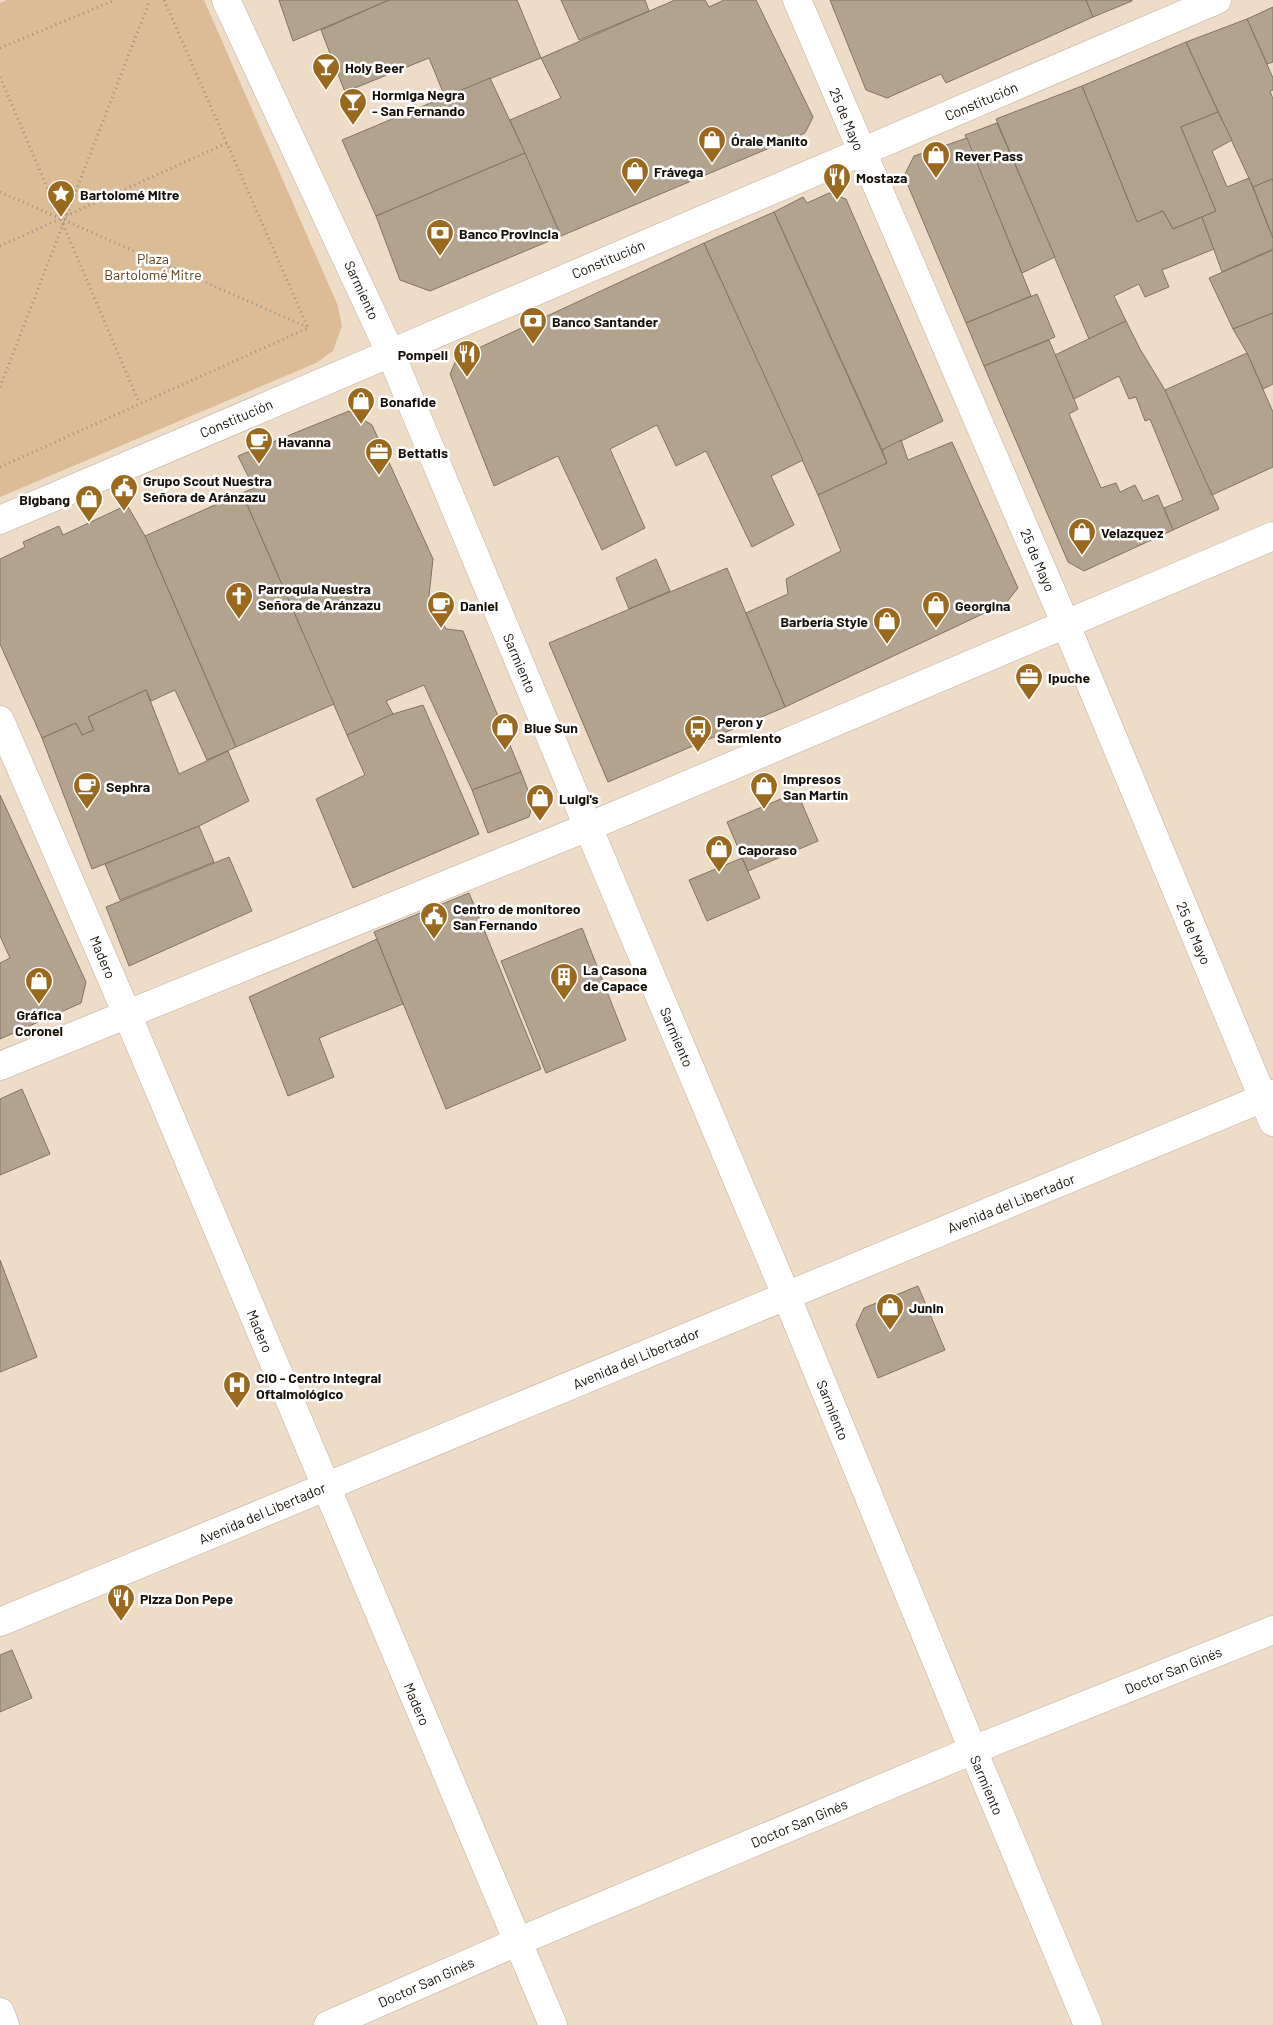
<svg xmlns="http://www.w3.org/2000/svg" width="1273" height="2025" viewBox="0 0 1273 2025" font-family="Barlow,sans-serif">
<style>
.green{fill:#dbbc97}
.building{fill:#b3a28e;stroke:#837360}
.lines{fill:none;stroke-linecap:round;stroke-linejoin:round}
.street-casing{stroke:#bfae99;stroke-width:29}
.secondary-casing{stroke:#bfae99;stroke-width:29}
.path{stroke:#9c8f7f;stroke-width:3;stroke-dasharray:1 4;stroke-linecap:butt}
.street{stroke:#fff;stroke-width:28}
.secondary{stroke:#fff;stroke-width:28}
.labels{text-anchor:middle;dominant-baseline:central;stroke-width:5;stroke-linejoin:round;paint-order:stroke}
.poi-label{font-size:14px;font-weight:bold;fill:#161008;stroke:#fff;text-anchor:start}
.street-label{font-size:14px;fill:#161008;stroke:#fff}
.park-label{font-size:14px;fill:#60421a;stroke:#fff}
</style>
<rect width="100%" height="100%" fill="#eedcc7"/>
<path class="green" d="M7 0H204L338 306 342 326 333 351 316 363 0 497V3Z"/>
<g class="building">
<path d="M279 0H389L293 41Z"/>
<path d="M389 0H517L541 58 445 97 429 58 345 92 321 30Z"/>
<path d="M561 0H645L649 11 579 40Z"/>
<path d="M675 0H705L709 7 724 0H756L813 117 805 133 561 236 510 120 561 98 541 58Z"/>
<path d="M830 0H1086L1093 17 946 83 941 74 887 98 866 90Z"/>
<path d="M1086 0H1132V1L1093 17Z"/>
<path d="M1273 7V62L1267 64 1247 19Z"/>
<path d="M1247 19 1273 78V90L1270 91 1273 99V179L1253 187 1186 42Z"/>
<path d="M1186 42 1218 112 1181 127 1216 211 1173 229 1163 211 1137 222 1082 86Z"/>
<path d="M490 78 525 153 376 216 342 140Z"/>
<path d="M1082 86 1137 222 1163 211 1173 229 1202 217 1214 249 1162 270 1169 287 1145 297 1139 284 1114 296 1126 321 1089 339 996 119Z"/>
<path d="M1218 112 1232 140 1212 151 1227 187 1249 178 1273 238V249L1222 272 1202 217 1216 211 1181 127Z"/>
<path d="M997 123 1055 257 1022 273 965 135Z"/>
<path d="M967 138 1031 296 966 323 904 176 914 156Z"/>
<path d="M525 153 561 236 430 291 400 280 376 216Z"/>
<path d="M1272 179 1273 182V238L1253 187Z"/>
<path d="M829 193 846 199 943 421 882 450 774 212 803 197 807 203Z"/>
<path d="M774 212 887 463 818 495 704 243Z"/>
<path d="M704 243 803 460 771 476 794 525 752 547 706 451 676 466 657 425 610 449 645 528 602 550 558 456 494 486 450 374 457 358Z"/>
<path d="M1273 250V313L1233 329 1209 278Z"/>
<path d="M1037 294 1055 337 984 366 966 323Z"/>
<path d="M1273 313V384L1263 389 1247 353 1233 329Z"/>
<path d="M1126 321 1140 349 1165 390 1219 509 1173 530 1164 508 1183 500 1150 419 1145 421 1136 397 1129 399 1119 376 1074 399 1055 355Z"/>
<path d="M1049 340 1078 409 1069 414 1101 488 1116 483 1120 492 1135 485 1143 501 1158 495 1173 530 1084 571 1068 562 984 366Z"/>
<path d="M1247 353 1273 412V467L1212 495 1165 390Z"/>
<path d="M349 411 372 425 433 559 429 596 446 629 463 631 521 772 472 790 424 685 386 701 393 714 347 735 242 493 254 488 238 456Z"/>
<path d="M901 440 908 460 952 442 1018 588 1006 603 785 707 746 613 788 594 786 579 841 551 818 495 887 463 882 450Z"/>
<path d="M242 493 334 704 236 747 145 536Z"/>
<path d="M127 505 145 536 236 747 207 760 175 690 151 701 146 690 88 717 94 730 82 735 76 723 42 738 0 644V559L25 547 23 542 59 526 63 535Z"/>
<path d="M656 559 670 591 629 609 616 578Z"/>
<path d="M727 568 785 707 608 782 549 643Z"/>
<path d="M146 690 179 774 228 751 249 801 199 826 92 869 42 738 76 723 82 735 94 730 88 717Z"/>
<path d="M423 705 479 834 353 888 316 799 365 775 347 735 393 714Z"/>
<path d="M521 772 533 803 529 817 488 833 472 790Z"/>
<path d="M797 792 818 841 748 871 727 822Z"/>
<path d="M0 795 86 982 81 1003 0 1039V963L10 958 0 936Z"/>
<path d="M199 826 214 862 120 900 105 864Z"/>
<path d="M229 857 252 911 129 966 106 907Z"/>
<path d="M742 858 760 898 707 921 689 880Z"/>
<path d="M469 893 541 1069 446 1109 374 932Z"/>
<path d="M582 928 626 1040 546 1073 501 961Z"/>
<path d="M377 939 403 1004 319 1038 334 1077 288 1096 249 997Z"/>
<path d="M22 1089 50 1154 0 1175V1099Z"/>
<path d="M0 1260 37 1357 0 1372Z"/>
<path d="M918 1286 945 1350 878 1378 856 1325 864 1308Z"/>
<path d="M12 1650 32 1698 0 1712V1655Z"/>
</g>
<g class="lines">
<defs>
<g id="street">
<path d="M226 0 390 352"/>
<path d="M797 0 1066 625 1273 1122"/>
<path d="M0 520 1217 0"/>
<path d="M0 720 127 1014 553 2025"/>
<path d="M0 2012 5 2025"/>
<path d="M328 2025 517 1942 973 1750 1273 1630"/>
</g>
<g id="secondary">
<path d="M390 352 588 827 786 1295 973 1750 1088 2025"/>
<path d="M0 1066 588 827 1273 536"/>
<path d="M0 1622 1273 1094"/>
</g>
</defs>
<use href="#street" class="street-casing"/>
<use href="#secondary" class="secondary-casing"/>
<g class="path">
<path d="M0 48 115 0"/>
<path d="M0 77 138 400"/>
<path d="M0 192 307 327"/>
<path d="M66 216 227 143"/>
<path d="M0 246 60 219"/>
<path d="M0 387 150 0"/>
<path d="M0 467 308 328 164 0"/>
</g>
<use href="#street" class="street"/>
<use href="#secondary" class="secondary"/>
</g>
<defs>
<symbol id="bar-pin" viewBox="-11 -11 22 30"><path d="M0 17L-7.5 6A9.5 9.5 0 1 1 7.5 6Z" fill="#9b691e" stroke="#fff"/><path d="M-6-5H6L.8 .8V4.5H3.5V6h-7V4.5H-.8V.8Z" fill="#fff"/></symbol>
<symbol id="shop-pin" viewBox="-11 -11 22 30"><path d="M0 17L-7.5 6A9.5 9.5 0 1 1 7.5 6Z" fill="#9b691e" stroke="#fff"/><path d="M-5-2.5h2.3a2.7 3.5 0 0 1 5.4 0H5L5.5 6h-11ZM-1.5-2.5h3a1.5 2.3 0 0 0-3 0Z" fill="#fff"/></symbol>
<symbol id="restaurant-pin" viewBox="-11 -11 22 30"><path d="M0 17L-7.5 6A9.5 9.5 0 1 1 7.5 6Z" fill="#9b691e" stroke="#fff"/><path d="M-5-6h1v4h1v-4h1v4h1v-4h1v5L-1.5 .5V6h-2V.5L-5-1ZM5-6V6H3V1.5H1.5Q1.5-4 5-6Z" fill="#fff"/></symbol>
<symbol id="sight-pin" viewBox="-11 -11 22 30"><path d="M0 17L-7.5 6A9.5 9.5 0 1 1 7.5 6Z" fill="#9b691e" stroke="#fff"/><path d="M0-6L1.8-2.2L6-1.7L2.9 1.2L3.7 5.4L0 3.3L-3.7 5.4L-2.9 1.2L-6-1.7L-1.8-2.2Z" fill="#fff"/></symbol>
<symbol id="bank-pin" viewBox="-11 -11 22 30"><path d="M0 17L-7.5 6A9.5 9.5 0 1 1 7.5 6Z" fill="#9b691e" stroke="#fff"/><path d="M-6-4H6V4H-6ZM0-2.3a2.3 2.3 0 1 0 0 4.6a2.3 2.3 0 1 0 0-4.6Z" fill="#fff"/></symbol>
<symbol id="cafe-pin" viewBox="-11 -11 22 30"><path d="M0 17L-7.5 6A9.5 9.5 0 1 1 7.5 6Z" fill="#9b691e" stroke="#fff"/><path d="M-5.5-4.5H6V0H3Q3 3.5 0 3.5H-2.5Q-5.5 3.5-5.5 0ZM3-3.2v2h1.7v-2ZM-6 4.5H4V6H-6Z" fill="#fff"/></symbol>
<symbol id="office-pin" viewBox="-11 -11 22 30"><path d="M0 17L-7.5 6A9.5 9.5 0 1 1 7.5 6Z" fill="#9b691e" stroke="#fff"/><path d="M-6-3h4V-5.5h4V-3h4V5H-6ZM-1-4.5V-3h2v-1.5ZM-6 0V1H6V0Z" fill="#fff"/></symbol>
<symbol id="civic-pin" viewBox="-11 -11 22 30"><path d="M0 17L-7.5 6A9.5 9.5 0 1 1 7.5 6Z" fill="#9b691e" stroke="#fff"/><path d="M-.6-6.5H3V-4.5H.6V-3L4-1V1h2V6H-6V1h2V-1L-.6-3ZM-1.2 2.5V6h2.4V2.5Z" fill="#fff"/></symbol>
<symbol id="church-pin" viewBox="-11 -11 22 30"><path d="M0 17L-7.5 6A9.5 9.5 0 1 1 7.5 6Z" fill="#9b691e" stroke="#fff"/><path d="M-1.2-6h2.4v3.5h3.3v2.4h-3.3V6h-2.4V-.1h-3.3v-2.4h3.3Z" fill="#fff"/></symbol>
<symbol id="bus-pin" viewBox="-11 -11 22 30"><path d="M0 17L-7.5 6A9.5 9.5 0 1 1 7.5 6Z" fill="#9b691e" stroke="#fff"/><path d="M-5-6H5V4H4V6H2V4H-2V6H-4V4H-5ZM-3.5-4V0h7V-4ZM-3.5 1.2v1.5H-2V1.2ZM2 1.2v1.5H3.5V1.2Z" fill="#fff"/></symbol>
<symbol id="building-pin" viewBox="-11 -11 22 30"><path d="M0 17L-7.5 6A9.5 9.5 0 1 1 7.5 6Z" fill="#9b691e" stroke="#fff"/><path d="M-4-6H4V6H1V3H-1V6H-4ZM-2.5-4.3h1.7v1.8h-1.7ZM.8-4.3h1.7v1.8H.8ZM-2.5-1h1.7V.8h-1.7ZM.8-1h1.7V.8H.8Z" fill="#fff"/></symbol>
<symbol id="hospital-pin" viewBox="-11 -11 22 30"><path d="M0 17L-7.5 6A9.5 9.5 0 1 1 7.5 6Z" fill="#9b691e" stroke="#fff"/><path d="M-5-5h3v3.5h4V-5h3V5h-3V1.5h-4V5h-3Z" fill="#fff"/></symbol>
</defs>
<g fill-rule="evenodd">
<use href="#bar-pin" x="310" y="51" width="32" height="43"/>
<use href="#bar-pin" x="337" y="86" width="32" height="43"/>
<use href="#shop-pin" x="696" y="124" width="32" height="43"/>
<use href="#shop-pin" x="920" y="139" width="32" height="43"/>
<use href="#shop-pin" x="619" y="155" width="32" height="43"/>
<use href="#restaurant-pin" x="821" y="161" width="32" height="43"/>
<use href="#sight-pin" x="45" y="178" width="32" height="43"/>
<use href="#bank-pin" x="424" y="217" width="32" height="43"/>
<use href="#bank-pin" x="517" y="305" width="32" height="43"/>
<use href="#restaurant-pin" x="451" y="338" width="32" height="43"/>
<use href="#shop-pin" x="345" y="385" width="32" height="43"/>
<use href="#cafe-pin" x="243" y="425" width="32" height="43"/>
<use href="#office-pin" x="363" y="436" width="32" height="43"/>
<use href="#civic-pin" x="108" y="472" width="32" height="43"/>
<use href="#shop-pin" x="73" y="483" width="32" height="43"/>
<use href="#shop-pin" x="1066" y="516" width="32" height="43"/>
<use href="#church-pin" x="223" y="580" width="32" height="43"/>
<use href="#cafe-pin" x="425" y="589" width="32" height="43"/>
<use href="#shop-pin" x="920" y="589" width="32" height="43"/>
<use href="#shop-pin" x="871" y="605" width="32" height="43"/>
<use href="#office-pin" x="1013" y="661" width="32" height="43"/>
<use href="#shop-pin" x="489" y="711" width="32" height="43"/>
<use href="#bus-pin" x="682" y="713" width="32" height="43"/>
<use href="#cafe-pin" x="71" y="770" width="32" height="43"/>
<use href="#shop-pin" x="748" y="770" width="32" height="43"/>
<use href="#shop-pin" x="524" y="782" width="32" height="43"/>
<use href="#shop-pin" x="703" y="833" width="32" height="43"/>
<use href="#civic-pin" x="418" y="900" width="32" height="43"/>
<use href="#building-pin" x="548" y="961" width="32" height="43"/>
<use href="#shop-pin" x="23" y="965" width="32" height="43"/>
<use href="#shop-pin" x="874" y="1291" width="32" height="43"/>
<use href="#hospital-pin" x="221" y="1369" width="32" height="43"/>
<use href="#restaurant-pin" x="105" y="1582" width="32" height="43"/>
</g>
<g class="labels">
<g class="poi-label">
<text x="345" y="67">Holy Beer</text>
<text x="372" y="94">Hormiga Negra<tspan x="372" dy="16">- San Fernando</tspan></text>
<text x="731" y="140">Órale Manito</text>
<text x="955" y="155">Rever Pass</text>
<text x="654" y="171">Frávega</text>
<text x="856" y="177">Mostaza</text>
<text x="80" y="194">Bartolomé Mitre</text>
<text x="459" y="233">Banco Provincia</text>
<text x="552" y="321">Banco Santander</text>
<text x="448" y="354" text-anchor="end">Pompeii</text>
<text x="380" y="401">Bonafide</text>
<text x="278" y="441">Havanna</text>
<text x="398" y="452">Bettatis</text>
<text x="143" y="480">Grupo Scout Nuestra<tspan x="143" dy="16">Señora de Aránzazu</tspan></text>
<text x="70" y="499" text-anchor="end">Bigbang</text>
<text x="1101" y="532">Velazquez</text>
<text x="258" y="588">Parroquia Nuestra<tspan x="258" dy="16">Señora de Aránzazu</tspan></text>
<text x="460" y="605">Daniel</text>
<text x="955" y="605">Georgina</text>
<text x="868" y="621" text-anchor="end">Barbería Style</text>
<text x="1048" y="677">Ipuche</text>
<text x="717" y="721">Peron y<tspan x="717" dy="16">Sarmiento</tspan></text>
<text x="524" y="727">Blue Sun</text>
<text x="783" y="778">Impresos<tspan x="783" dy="16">San Martín</tspan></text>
<text x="106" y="786">Sephra</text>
<text x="559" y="798">Luigi's</text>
<text x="738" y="849">Caporaso</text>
<text x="453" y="908">Centro de monitoreo<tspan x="453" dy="16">San Fernando</tspan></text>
<text x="583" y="969">La Casona<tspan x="583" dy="16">de Capace</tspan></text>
<text x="39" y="1014" text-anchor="middle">Gráfica<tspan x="39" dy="16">Coronel</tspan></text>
<text x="909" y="1307">Junin</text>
<text x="256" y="1377">CIO - Centro Integral<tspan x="256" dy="16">Oftalmológico</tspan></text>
<text x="140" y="1598">Pizza Don Pepe</text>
</g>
<g class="street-label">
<text transform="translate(981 101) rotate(-23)">Constitución</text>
<text transform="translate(847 119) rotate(67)">25 de Mayo</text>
<text transform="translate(608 259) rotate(-23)">Constitución</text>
<text transform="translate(362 290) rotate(65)">Sarmiento</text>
<text transform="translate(236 418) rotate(-23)">Constitución</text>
<text transform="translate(1038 560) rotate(67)">25 de Mayo</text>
<text transform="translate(520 663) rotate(67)">Sarmiento</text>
<text transform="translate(1194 933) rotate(67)">25 de Mayo</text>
<text transform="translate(103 957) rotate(67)">Madero</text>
<text transform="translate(677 1037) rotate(67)">Sarmiento</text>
<text transform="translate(1011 1203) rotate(-22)">Avenida del Libertador</text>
<text transform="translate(260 1331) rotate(67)">Madero</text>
<text transform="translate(636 1358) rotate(-23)">Avenida del Libertador</text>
<text transform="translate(833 1410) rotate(68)">Sarmiento</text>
<text transform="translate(262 1513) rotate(-23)">Avenida del Libertador</text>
<text transform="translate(1173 1670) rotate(-22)">Doctor San Ginés</text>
<text transform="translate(417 1704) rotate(67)">Madero</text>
<text transform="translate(987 1785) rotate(67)">Sarmiento</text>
<text transform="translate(799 1823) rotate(-23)">Doctor San Ginés</text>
<text transform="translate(426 1982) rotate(-24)">Doctor San Ginés</text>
</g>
<g class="park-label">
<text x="153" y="258">Plaza<tspan x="153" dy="16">Bartolomé Mitre</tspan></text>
</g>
</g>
</svg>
